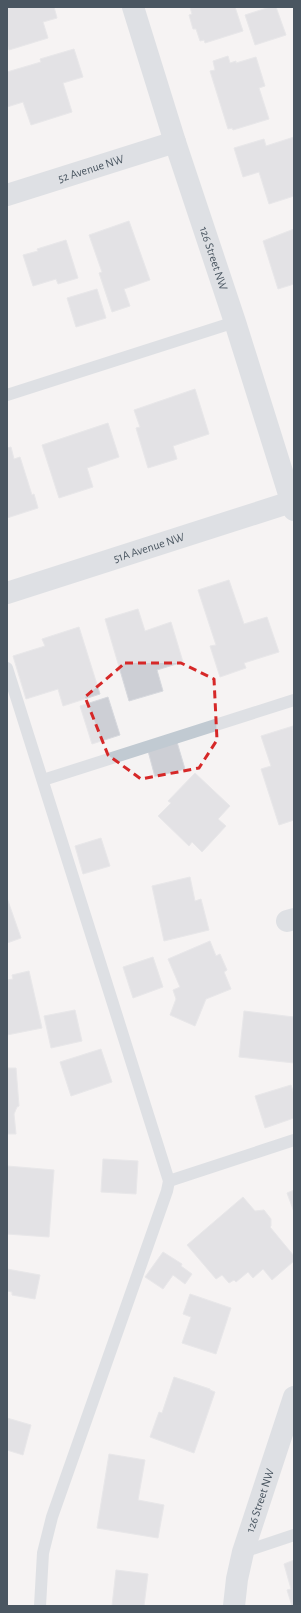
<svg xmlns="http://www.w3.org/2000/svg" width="301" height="1613" viewBox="0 0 301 1613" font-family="'Alegreya Sans',sans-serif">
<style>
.building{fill:#cdcfd5;stroke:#d7d9de}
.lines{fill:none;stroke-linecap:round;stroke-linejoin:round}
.lane{stroke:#c1cad2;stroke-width:12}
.street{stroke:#c1cad2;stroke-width:22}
.marked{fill:none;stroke:#d62828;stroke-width:3;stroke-dasharray:8 5;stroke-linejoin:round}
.labels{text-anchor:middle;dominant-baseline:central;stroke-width:3;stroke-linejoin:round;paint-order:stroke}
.street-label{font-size:12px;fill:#4a5661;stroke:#fff}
</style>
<rect width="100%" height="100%" fill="#f5f3f3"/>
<g class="building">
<path d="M7 7H54L57 18 43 22 48 38 9 50 7 44Z"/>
<path d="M190 7H235L243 31 205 43 204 40 200 41 196 29H193L189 15 192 14Z"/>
<path d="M270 7H276L286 35 255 45 245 15Z"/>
<path d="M74 49 83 77 63 83 72 112 31 125 23 102 7 107V72L41 62 40 59Z"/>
<path d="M228 56 230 63 236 61V63L256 57 265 86 259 88 269 119 233 130 232 128 228 129 210 71 215 70 213 61Z"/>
<path d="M294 137V196L269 204 259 172 243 177 234 148 264 139 266 146Z"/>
<path d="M129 221 150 280 124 289 130 306 112 312 99 273 102 272 89 235Z"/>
<path d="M294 229V284L278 289 263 241Z"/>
<path d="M66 240 78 278 58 284 56 279 33 286 23 255 38 251 37 249Z"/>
<path d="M97 289 106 318 76 327 67 298Z"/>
<path d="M195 389 209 434 173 446 177 459 148 468 136 428 140 427 134 410Z"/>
<path d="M108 423 119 457 87 468 93 487 59 498 42 445Z"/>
<path d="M11 447 14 459 20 457 32 495 34 494 38 508 7 518V448Z"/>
<path d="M229 580 244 624 267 617 279 652 244 663 246 668 220 677 210 646 216 645 198 590Z"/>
<path d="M138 609 145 631 171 622 183 662 157 670 163 691 129 701 105 619Z"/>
<path d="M79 627 100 694 63 706 58 689 26 699 13 656 45 646 42 639Z"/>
<path d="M108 697 120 735 92 744 80 706Z"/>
<path d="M293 726 294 820 279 825 261 769 271 766 261 736Z"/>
<path d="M177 742 185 769 155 777 148 751Z"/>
<path d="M195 773 230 806 218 819 226 826 202 852 192 842 189 846 158 816 171 803 168 801Z"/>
<path d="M101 838 110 866 83 874 75 846Z"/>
<path d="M190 877 195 901 201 899 209 930 164 941 152 886Z"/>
<path d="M7 898 21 938 7 943Z"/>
<path d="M210 941 216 956 220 954 227 970 224 972 231 989 206 999 195 1026 170 1015 176 999 173 990 180 987 168 959Z"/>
<path d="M153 957 163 987 133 998 123 967Z"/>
<path d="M29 971 42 1028 7 1035V980L13 979 12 975Z"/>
<path d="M75 1010 82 1041 51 1048 44 1016Z"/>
<path d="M244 1011 294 1017V1063L239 1057Z"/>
<path d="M101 1049 112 1082 71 1096 60 1062Z"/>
<path d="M7 1068H16L19 1106 17 1107 14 1114 16 1134H7Z"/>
<path d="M291 1085 294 1094V1118L265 1128 255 1096Z"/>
<path d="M103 1159 138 1161 136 1194 101 1192Z"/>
<path d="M7 1166 54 1170 49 1237 7 1234Z"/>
<path d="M294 1190V1212L287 1193Z"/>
<path d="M243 1197 255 1211 264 1210 271 1219V1226L270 1227 294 1256V1261L272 1280 263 1269 253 1278 248 1272 236 1282 234 1280 229 1283 222 1275 216 1279 187 1245Z"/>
<path d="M163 1252 182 1264 181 1266 192 1274 185 1284 173 1275 163 1289 145 1277Z"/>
<path d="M7 1269 40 1275 35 1299 12 1295V1292L7 1291Z"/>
<path d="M190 1294 231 1308 216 1354 182 1343 191 1317 183 1314Z"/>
<path d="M174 1377 210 1389V1390L215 1392 194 1453 150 1437 159 1412 162 1413Z"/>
<path d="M7 1418 31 1425 23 1455 7 1450Z"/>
<path d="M109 1454 145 1460 138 1500 164 1505 158 1538 97 1528Z"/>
<path d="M294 1560V1606H292L287 1590 291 1589 284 1564Z"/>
<path d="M116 1570 148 1574 144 1606H112Z"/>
</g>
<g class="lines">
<g class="lane">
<path d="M7 395 235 322"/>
<path d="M7 668 169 1181 167 1191 52 1517 43 1553 40 1606"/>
<path d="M43 780 294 700"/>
<path d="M169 1181 294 1140"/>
<path d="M243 1552 294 1535"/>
</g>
<g class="street">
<path id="s1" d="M133 7 175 142 235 322 294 510"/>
<path id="s2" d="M7 195 175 142"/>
<path id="s3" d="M7 593 291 502"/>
<path d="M287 921 294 919"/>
<path id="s4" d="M234 1606 237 1579 243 1552 294 1397"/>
</g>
</g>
<path d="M0 0H301V1613H0ZM125 663H181L214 679 217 740 199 768 141 779 108 755 85 697Z" fill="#f5f3f3" fill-opacity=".55" fill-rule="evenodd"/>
<path class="marked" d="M125 663H181L214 679 217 740 199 768 141 779 108 755 85 697Z"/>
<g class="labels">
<g class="street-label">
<text stroke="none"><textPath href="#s2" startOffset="88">52 Avenue NW</textPath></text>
<text stroke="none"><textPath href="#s1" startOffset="264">126 Street NW</textPath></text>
<text stroke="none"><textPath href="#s3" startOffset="149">51A Avenue NW</textPath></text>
<text stroke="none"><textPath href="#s4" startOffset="109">126 Street NW</textPath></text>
</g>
</g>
<rect width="301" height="1613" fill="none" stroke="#4a5661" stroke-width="16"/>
</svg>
